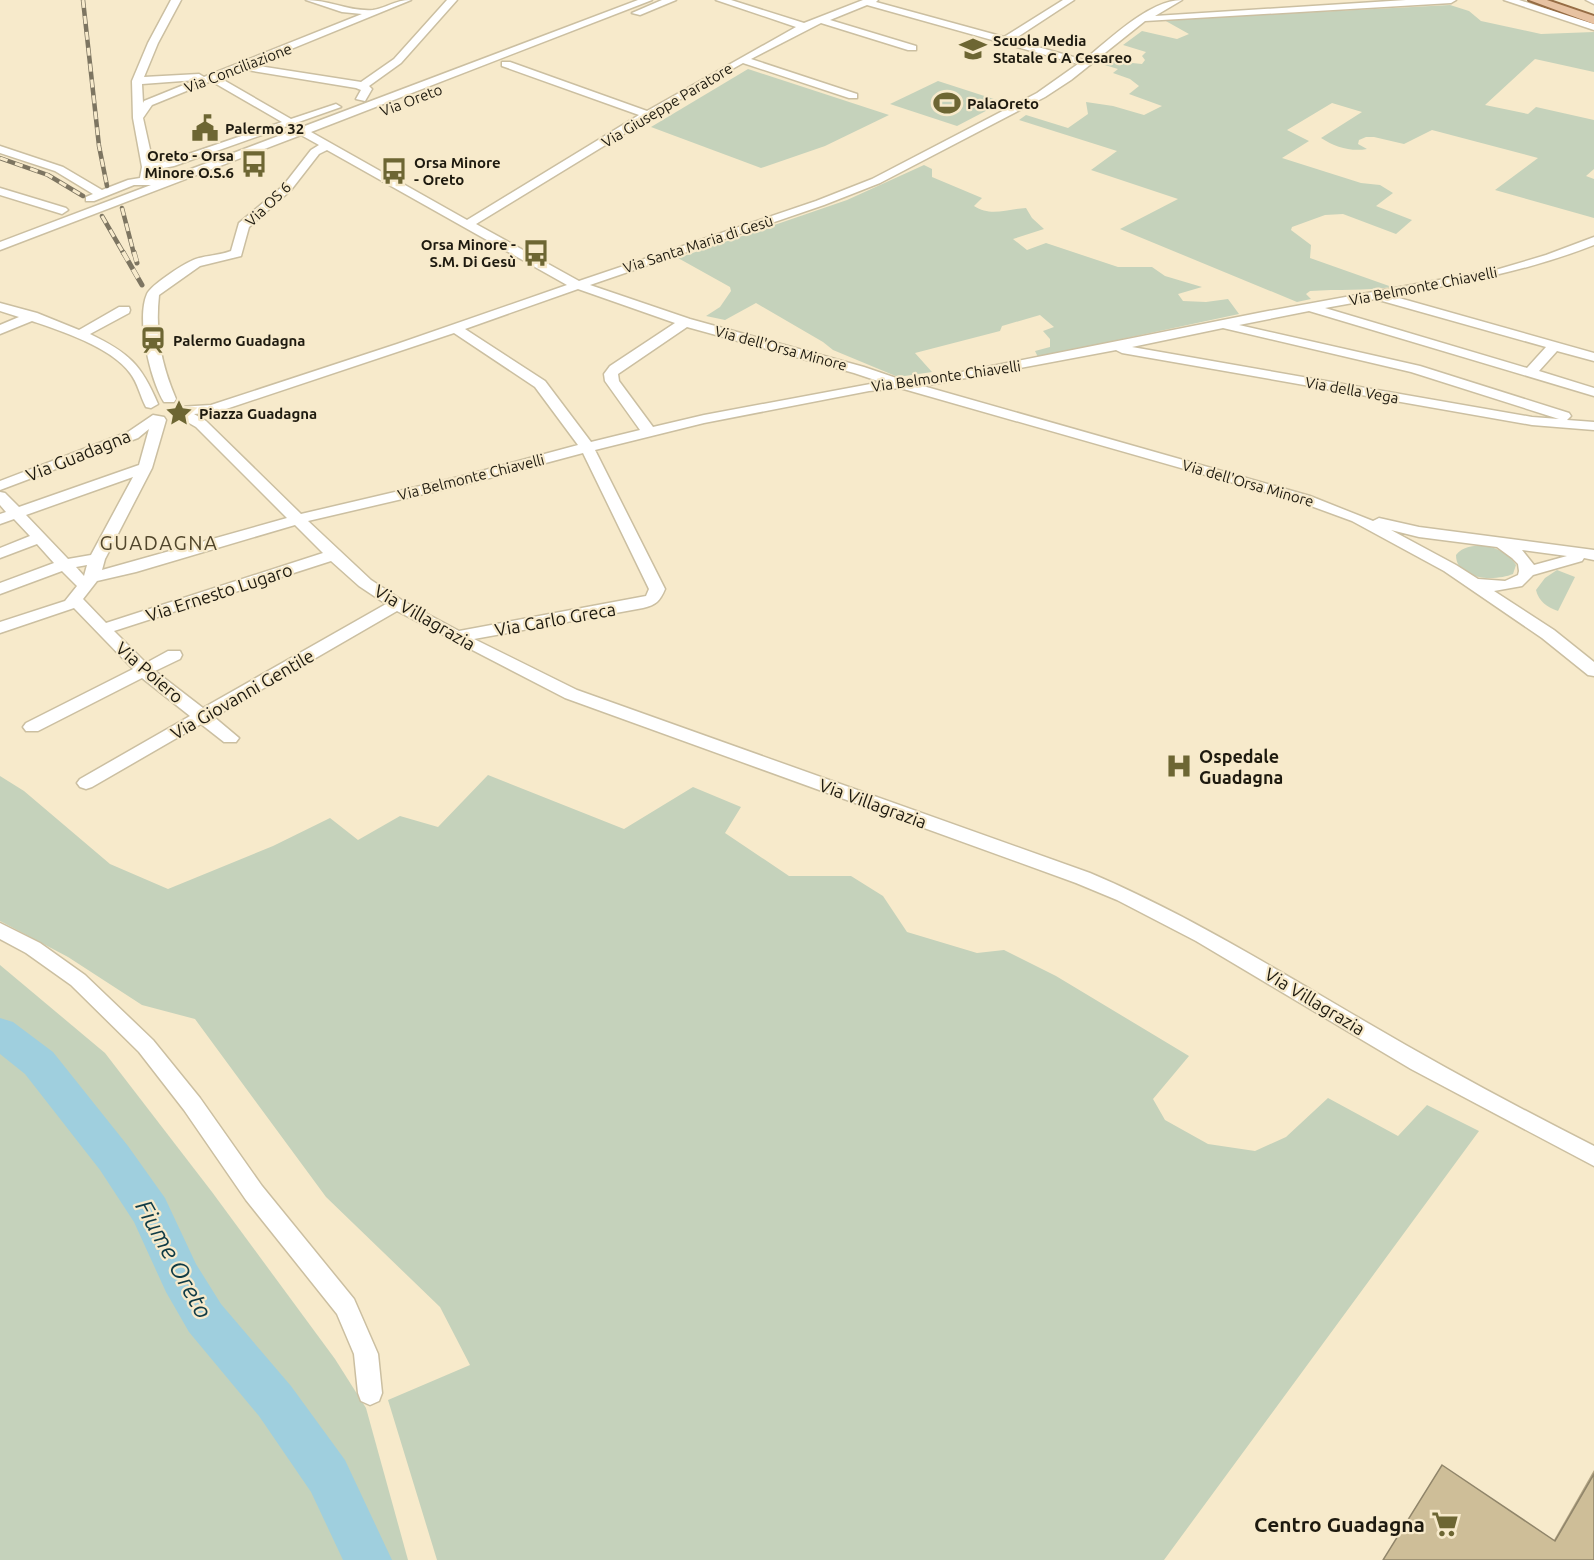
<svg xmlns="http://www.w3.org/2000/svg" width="1594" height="1560" viewBox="0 0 1594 1560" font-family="Ubuntu,sans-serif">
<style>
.green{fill:#c5d2bb}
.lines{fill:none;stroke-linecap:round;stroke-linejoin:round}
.river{fill:#9fcfde;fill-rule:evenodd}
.minor-casing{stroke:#cbbfa1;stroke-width:3}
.major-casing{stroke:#966d45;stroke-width:4}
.minor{fill:#fff;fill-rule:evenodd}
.major{fill:#e7c2a1;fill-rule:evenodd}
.rail-far1-casing{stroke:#7d7561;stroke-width:4.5}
.rail-casing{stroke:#7d7561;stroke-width:5}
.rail-far1{stroke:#f7eacb;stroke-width:3;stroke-dasharray:8;stroke-linecap:butt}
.rail{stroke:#f7eacb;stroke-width:4;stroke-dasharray:10;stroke-linecap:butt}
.wall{fill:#b1a383}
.building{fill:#cebe98;stroke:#90856a;stroke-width:1.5}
.labels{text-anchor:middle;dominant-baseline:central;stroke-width:4.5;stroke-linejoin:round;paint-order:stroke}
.far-poi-label{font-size:15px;font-weight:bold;fill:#1e1a0f;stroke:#f7eacb;text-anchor:start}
.far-street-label{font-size:15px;fill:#1e1a0f;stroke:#f7eacb}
.street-label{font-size:18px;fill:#1e1a0f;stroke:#f7eacb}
.poi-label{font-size:18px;font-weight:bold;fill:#1e1a0f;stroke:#f7eacb;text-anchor:start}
.neighbourhood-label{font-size:20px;letter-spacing:1.5px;fill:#51462c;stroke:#f7eacb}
.near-poi-label{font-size:21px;font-weight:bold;fill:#1e1a0f;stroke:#f7eacb;text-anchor:end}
.near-water-label{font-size:24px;font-style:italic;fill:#0f3b46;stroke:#f7eacb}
</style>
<rect width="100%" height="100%" fill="#f7eacb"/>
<g class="green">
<path d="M1450 5 1469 11 1481 21 1541 34 1594 32V72L1535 59 1485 105 1528 114 1536 107 1594 120V169L1586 176 1594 179V218L1495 190 1538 158 1432 130 1404 144 1374 137H1366L1359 140 1358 144 1367 149C1351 152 1335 147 1321 138L1362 112 1332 103 1287 130 1309 141 1282 158 1361 183 1380 185 1393 193 1376 206 1412 220 1396 234 1343 214 1325 215 1292 227 1291 230 1311 245 1310 258 1392 287C1364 291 1339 289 1310 291L1306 294 1311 299 1297 302 1120 229 1178 199 1091 170 1117 151 1019 120 1026 115 1068 128 1088 114 1086 102 1113 106 1144 115 1162 106 1129 94 1139 86 1130 79 1113 73 1118 69 1098 63 1108 55 1123 62 1142 64 1145 60 1142 56 1146 52 1123 45 1142 31 1177 39 1189 34 1164 20Z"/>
<path d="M748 69 889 115 825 146 761 168 651 127Z"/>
<path d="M938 81 1003 102 957 126 890 104Z"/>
<path d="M924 165 932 169V177L982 198 974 206C991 217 1006 209 1026 208L1032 218 1044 229 1013 239 1027 250 1046 243 1118 267H1152L1165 276 1202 287 1178 294 1183 301 1206 302 1228 299 1239 314 1038 357 1035 351 1050 347V339L1043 331 1054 327 1040 315 1002 326 1000 331 915 353 932 372 898 377 833 350 823 342 756 303 725 320 706 316 720 307 731 291 730 287 678 258 847 200Z"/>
<path d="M1484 545C1498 549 1508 552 1516 565L1513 574C1496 581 1456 581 1456 555 1463 546 1473 546 1484 545Z"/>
<path d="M1557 570 1575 577 1558 611C1547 607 1539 602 1536 590L1545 578Z"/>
<path d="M488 775 624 829 693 787 741 807 725 833 789 876H851L883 896 907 932 977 953 1004 950 1056 976 1189 1056 1153 1099 1165 1120 1208 1144 1255 1151 1286 1137 1328 1098 1398 1136 1427 1105 1479 1131 1164 1560H437L388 1400 470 1365 440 1307 326 1197 195 1019 142 1005 68 957 0 921V776L24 791 110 864 168 889 273 846 330 818 358 840 400 816 438 827Z"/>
<path d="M0 965 105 1053 212 1192 335 1359 366 1408 408 1560H0Z"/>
</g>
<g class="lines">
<path class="river" d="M0 1018 13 1022 53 1052 128 1146 165 1198 196 1264 221 1304 291 1386 345 1460 392 1560H343L311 1492 259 1416 189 1332 166 1292 134 1222 100 1170 25 1074 0 1054Z"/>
<defs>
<g id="minor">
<path d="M171 0H181L158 43 144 77 199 74 204 77 362 14 342 12 306 0C329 0 351 12 373 10 387 8 394 0 411 0L252 65 361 82 394 59 447 0H457L401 63 369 86 372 89 365 101 356 99 361 90 356 88 241 69 220 78 291 119 336 104 341 107 174 166 153 170 152 178 162 180 638 0H652L311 132 467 220 639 115 502 66V62H510L647 111 796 27 716 0H731L804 23 863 0H878L876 2 1004 37 1063 0H1074L1013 40 1084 60C1109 40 1149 0 1182 0L1155 16 1406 0H1456L1451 3 1145 21 1071 80 1045 97 880 183 824 205 590 285 690 319 864 367 902 380 937 377 1263 312 1499 269 1546 255 1594 237V245C1528 271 1461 283 1392 296L1594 353V361L1557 351 1539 371 1594 388V396L1309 311 1239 325 1420 366 1569 413 1571 416 1567 420 1594 422V430L1532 425 1122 353 1116 350 923 386 1310 496 1373 521 1379 518 1419 527 1594 550V560L1584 558 1582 561 1533 575 1522 586 1494 591 1554 630 1594 662V676L1588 675 1542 638 1444 571 1352 521 1300 502 900 388 869 391 704 423 595 450 665 589C660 601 656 605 643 608L474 639 577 690 1090 873C1187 914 1275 969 1366 1022 1441 1066 1517 1107 1594 1146V1166L1411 1069 1196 941 1117 900 1076 883 565 698 397 611 214 717 239 738 236 742H224L201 724 92 787 86 789 80 787 77 783 80 779 190 716 142 678 38 731H26L23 727 26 723 133 669 74 608 0 633V622L65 601 77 586 62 571 0 594V583L54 563 37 544 0 558V548L30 536 14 519 0 524V514L6 512 0 505V492L5 493 19 507 139 465 149 429 138 438 0 490V481L128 432 153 415 164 417 166 420 152 468 105 559 102 570 287 518 196 427 177 416 175 413 179 407 211 405 397 344 567 285 327 150 319 154 291 190 249 227 241 256 200 266 159 295C155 333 161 364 176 399L174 402H164C150 379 136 319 147 294 151 285 182 265 191 261 203 255 219 256 231 251L239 223 283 186 311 150 319 145 301 135 0 250V242L151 185H134L94 201H86V197L93 194 55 171 0 153V146L63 167 102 190 128 180 140 178 142 167 133 118 132 81 148 43ZM867 5 1078 64 1037 93 872 179 816 201 579 281 476 224 702 86 743 63 849 98H857V94L751 59 821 23 908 50H916V46L830 20ZM196 80 144 101 143 103 142 84ZM211 81 282 122 168 161 153 163 143 118 152 105ZM578 289 675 323 610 366 604 374 605 381 640 430 591 442 545 381 465 329ZM1375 299 1546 347 1527 368 1325 308ZM687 327 854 373 881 382 704 415 653 427 619 381 618 374ZM1223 328 1411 372 1559 419 1532 417 1132 347ZM454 333 535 387 578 445 463 476 301 514 206 421 194 414 217 412ZM583 453 649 589 646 596 459 631 403 601 371 580 308 521 471 483ZM133 477 91 555 68 559 26 515ZM295 525 323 553 106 623 83 599 97 581 136 572ZM1391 530 1419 537 1497 547 1512 558 1518 564 1519 571 1518 575 1505 581 1478 579 1456 565ZM1522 550 1567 556 1534 565ZM331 561 359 586 386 604 203 708 155 671 180 659 182 655 180 651H168L146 663 114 631ZM87 565 84 576 76 567Z"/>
<path d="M662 0H676L640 15 632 13Z"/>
<path d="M1504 0H1519L1594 24V30Z"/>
<path d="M1586 0H1594V4Z"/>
<path d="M0 188 66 208 68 210 62 214 0 195Z"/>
<path d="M0 303 37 313 79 330 119 307H129L130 310 129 313 90 334C129 353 141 364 158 404L151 408 146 407C140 396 138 383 130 373 111 347 61 331 32 321L0 334V325L19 317 0 311Z"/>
<path d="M0 923 40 943 85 975 153 1040 200 1098 262 1186 354 1299 378 1354 382 1393 379 1401 370 1405 361 1401 358 1393 354 1354 337 1314 246 1200 184 1110 139 1052 71 985 26 953 0 939Z"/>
</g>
<path id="major" d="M1529 0H1547L1594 16V24Z"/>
</defs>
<use href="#minor" class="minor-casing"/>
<use href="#major" class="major-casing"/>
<use href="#minor" class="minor"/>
<use href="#major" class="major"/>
<defs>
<g id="rail-far1">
<path d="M83 0 99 146 107 186"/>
<path d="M0 158 48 175 83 196"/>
<path d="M122 208 134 254"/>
<path d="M102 216 124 254"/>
</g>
<g id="rail">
<path d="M123 252 142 285"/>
<path d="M134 252 137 263"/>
</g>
</defs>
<use href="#rail-far1" class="rail-far1-casing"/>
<use href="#rail" class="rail-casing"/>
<use href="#rail-far1" class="rail-far1"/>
<use href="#rail" class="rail"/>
</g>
<path class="wall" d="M1594 1470V1560L1554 1540Z"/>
<path class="building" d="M1442 1465 1555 1541 1594 1474V1560H1383Z"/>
<defs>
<symbol id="school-bare" viewBox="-9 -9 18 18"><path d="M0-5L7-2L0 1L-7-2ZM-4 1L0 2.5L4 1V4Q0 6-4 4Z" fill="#6d6633" stroke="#f7eacb" stroke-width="2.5" paint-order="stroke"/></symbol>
<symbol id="stadium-bare" viewBox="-9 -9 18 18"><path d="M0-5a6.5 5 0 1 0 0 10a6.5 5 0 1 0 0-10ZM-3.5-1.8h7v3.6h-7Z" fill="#6d6633" stroke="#f7eacb" stroke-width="2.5" paint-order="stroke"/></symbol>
<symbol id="civic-bare" viewBox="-9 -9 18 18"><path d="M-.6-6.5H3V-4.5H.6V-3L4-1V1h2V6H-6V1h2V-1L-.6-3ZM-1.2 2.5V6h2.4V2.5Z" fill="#6d6633" stroke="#f7eacb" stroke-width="2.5" paint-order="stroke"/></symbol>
<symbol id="bus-bare" viewBox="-9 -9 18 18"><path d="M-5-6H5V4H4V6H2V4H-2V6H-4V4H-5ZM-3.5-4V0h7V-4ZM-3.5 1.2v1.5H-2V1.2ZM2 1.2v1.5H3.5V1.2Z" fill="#6d6633" stroke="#f7eacb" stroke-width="2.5" paint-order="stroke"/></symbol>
<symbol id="station-bare" viewBox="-9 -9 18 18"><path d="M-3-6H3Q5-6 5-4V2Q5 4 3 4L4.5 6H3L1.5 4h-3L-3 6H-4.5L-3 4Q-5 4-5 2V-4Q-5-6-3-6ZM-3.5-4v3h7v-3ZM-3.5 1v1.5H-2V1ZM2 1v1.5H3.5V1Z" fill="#6d6633" stroke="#f7eacb" stroke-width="2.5" paint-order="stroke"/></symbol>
<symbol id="sight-bare" viewBox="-9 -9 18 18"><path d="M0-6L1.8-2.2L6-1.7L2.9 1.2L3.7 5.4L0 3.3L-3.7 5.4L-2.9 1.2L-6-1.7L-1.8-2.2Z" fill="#6d6633" stroke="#f7eacb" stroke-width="2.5" paint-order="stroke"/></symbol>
<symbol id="hospital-bare" viewBox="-9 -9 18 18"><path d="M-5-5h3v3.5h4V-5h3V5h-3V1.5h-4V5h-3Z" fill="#6d6633" stroke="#f7eacb" stroke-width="2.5" paint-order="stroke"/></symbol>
<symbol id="supermarket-bare" viewBox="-9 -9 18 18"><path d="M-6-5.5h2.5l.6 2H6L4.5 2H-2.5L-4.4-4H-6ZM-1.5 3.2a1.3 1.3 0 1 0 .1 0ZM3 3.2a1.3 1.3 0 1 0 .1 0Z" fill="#6d6633" stroke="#f7eacb" stroke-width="2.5" paint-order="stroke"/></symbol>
</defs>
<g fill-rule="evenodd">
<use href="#school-bare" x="954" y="30" width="38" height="38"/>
<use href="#stadium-bare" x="928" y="84" width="38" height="38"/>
<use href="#civic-bare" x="186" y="109" width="38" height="38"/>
<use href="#bus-bare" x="235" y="145" width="38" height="38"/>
<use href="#bus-bare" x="375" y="152" width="38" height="38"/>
<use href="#bus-bare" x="517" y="234" width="38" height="38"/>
<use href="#station-bare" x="134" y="321" width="38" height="38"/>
<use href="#sight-bare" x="160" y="394" width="38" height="38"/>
<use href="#hospital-bare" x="1160" y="747" width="38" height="38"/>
<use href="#supermarket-bare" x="1426" y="1505" width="38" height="38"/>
</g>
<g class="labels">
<g class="far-poi-label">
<text x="993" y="40">Scuola Media<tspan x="993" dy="17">Statale G A Cesareo</tspan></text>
<text x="967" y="103">PalaOreto</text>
<text x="225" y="128">Palermo 32</text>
<text x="234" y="155" text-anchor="end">Oreto - Orsa<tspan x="234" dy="17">Minore O.S.6</tspan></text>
<text x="414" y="162">Orsa Minore<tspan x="414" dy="17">- Oreto</tspan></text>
<text x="516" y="244" text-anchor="end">Orsa Minore -<tspan x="516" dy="17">S.M. Di Gesù</tspan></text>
<text x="173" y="340">Palermo Guadagna</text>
<text x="199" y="413">Piazza Guadagna</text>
</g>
<g class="far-street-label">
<text transform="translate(238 68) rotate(-21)">Via Conciliazione</text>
<text transform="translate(411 100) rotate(-21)">Via Oreto</text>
<text transform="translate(667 105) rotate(-31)">Via Giuseppe Paratore</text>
<text transform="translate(268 204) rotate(-44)">Via OS 6</text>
<text transform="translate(698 244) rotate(-18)">Via Santa Maria di Gesù</text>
<text transform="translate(1423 286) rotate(-11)">Via Belmonte Chiavelli</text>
<text transform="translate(781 348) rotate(15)">Via dell'Orsa Minore</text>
<text transform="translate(946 376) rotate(-8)">Via Belmonte Chiavelli</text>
<text transform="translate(1352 390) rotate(10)">Via della Vega</text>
<text transform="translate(471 477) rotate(-14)">Via Belmonte Chiavelli</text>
<text transform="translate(1248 483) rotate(16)">Via dell'Orsa Minore</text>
</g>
<g class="street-label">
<text transform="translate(78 455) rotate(-22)">Via Guadagna</text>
<text transform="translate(219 592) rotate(-18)">Via Ernesto Lugaro</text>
<text transform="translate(425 617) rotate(30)">Via Villagrazia</text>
<text transform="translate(555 619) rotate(-10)">Via Carlo Greca</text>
<text transform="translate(150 672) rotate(41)">Via Poiero</text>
<text transform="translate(242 694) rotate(-30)">Via Giovanni Gentile</text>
<text transform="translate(873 803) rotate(20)">Via Villagrazia</text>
<text transform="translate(1315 1001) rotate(31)">Via Villagrazia</text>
</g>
<g class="poi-label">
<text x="1199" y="756">Ospedale<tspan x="1199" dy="21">Guadagna</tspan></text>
</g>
<g class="neighbourhood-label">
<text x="159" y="542">GUADAGNA</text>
</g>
<g class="near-poi-label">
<text x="1425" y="1524">Centro Guadagna</text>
</g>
<g class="near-water-label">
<text transform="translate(174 1259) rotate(61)">Fiume Oreto</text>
</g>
</g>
</svg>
